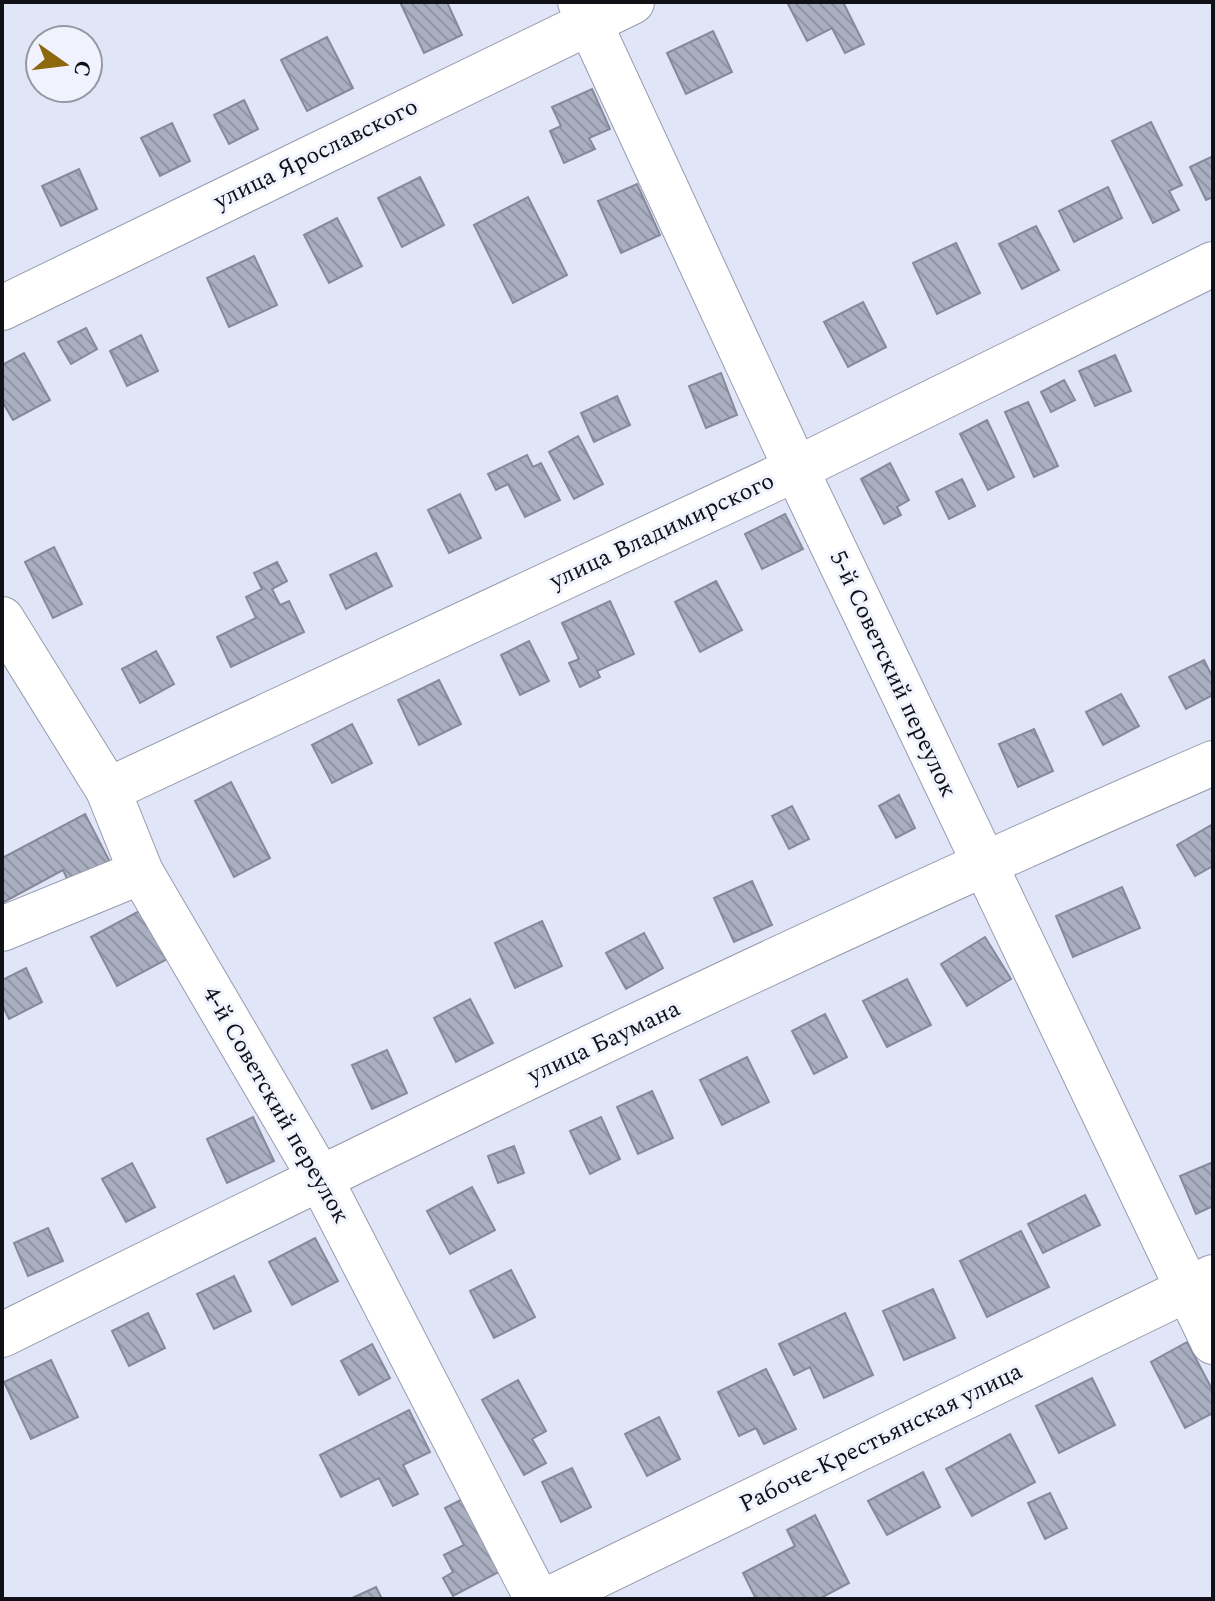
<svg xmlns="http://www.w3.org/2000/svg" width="1215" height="1601" viewBox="0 0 1215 1601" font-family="Spectral,serif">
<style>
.building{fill:url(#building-back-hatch);stroke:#85899a;stroke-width:2}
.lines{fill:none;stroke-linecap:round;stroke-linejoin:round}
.minor-casing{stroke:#979bad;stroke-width:46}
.minor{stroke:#fff;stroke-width:44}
.labels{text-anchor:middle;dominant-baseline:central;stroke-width:6;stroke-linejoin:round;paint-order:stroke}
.street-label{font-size:24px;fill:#0f1117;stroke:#f0f3fe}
</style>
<defs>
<pattern id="building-back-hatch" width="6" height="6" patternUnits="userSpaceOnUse" patternTransform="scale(2)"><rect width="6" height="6" fill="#a9aec0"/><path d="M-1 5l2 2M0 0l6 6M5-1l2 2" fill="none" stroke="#9095a4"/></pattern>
</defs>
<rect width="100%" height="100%" fill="#e1e5f8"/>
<g class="building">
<path d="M400 2H447L462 35 424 53Z"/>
<path d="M787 2H843L864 44 845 53 832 28 807 41Z"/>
<path d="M713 31 732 72 686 94 667 53Z"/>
<path d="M327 37 353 88 307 111 281 60Z"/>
<path d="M592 89 610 129 589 138 595 149 564 163 550 131 561 126 552 107Z"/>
<path d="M244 100 258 129 229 144 214 115Z"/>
<path d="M1151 122 1182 185 1169 191 1179 210 1153 223 1112 141Z"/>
<path d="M172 123 190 161 160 176 141 138Z"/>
<path d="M1213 156V197L1206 200 1190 167Z"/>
<path d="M79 169 97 209 61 226 42 186Z"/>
<path d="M420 177 444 225 402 247 378 198Z"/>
<path d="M637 184 660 235 621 253 598 201Z"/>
<path d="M1108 187 1122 218 1074 242 1059 211Z"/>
<path d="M528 197 567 275 513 303 474 225Z"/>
<path d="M337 218 362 266 329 283 304 235Z"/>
<path d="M1036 226 1059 270 1022 289 999 244Z"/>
<path d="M956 243 980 293 937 314 913 263Z"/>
<path d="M254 256 277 305 229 327 207 278Z"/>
<path d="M863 302 886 347 848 367 824 322Z"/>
<path d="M86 328 97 349 71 364 58 342Z"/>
<path d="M141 335 158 371 127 386 110 351Z"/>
<path d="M24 353 50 400 13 420 2 401V365Z"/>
<path d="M1115 355 1131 391 1095 406 1079 371Z"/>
<path d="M721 373 737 415 706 428 689 386Z"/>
<path d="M1064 380 1075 400 1051 412 1041 392Z"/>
<path d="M617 396 630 425 594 442 581 413Z"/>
<path d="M1028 402 1058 466 1034 477 1005 412Z"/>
<path d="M987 420 1014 477 988 490 960 434Z"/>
<path d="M578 436 603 484 574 499 549 452Z"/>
<path d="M527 455 533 467 541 463 560 500 525 517 508 484 496 490 488 474Z"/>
<path d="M890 463 909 500 897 507 901 515 884 524 861 479Z"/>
<path d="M962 479 975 506 949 519 936 492Z"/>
<path d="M460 494 481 538 449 553 428 510Z"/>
<path d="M785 514 803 549 762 569 745 534Z"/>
<path d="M54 547 82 604 53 618 25 562Z"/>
<path d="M376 553 392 586 346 609 330 575Z"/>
<path d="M277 562 287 581 272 589 280 605 289 601 304 632 231 667 217 637 256 618 246 597 262 589 254 573Z"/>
<path d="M716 581 742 630 700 652 675 602Z"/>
<path d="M610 601 634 654 597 671 600 677 580 687 569 663 579 659 562 623Z"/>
<path d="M529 641 549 681 520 695 501 655Z"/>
<path d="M156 651 174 684 140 703 122 669Z"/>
<path d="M1204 660 1213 678V695L1186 709 1169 677Z"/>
<path d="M439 680 461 724 419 745 398 700Z"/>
<path d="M1121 694 1139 726 1103 745 1086 712Z"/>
<path d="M352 724 372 763 332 783 312 745Z"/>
<path d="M1034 729 1053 771 1018 787 999 744Z"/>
<path d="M231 782 270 858 234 877 195 801Z"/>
<path d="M899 795 915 828 896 838 879 806Z"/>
<path d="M792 806 809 839 789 849 772 816Z"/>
<path d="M85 814 110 862 69 883 63 870 2 903V858Z"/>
<path d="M1213 824V866L1195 876 1177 845Z"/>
<path d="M752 881 772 925 734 942 714 898Z"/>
<path d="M1122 887 1140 928 1073 957 1056 916Z"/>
<path d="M141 910 167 959 117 986 91 937Z"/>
<path d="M542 921 562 966 515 988 495 943Z"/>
<path d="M644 933 663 968 626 989 606 953Z"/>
<path d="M985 937 1011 979 967 1006 941 964Z"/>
<path d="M26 968 42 1002 9 1019 2 1004V980Z"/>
<path d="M907 979 931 1025 887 1047 863 1001Z"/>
<path d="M470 999 493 1043 456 1062 434 1018Z"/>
<path d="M825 1014 847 1057 814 1074 792 1031Z"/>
<path d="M387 1050 407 1093 372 1109 352 1065Z"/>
<path d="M747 1057 769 1102 722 1125 700 1080Z"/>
<path d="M652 1091 673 1138 638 1154 617 1107Z"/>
<path d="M253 1117 274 1161 227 1183 207 1139Z"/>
<path d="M601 1117 620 1159 590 1174 570 1131Z"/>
<path d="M514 1146 524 1173 498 1183 488 1156Z"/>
<path d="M1213 1162V1206L1196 1214 1180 1176Z"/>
<path d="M132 1163 155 1207 126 1222 102 1179Z"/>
<path d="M472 1187 495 1230 450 1254 427 1211Z"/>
<path d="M1085 1195 1100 1225 1043 1253 1028 1224Z"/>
<path d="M48 1228 63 1261 28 1276 14 1243Z"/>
<path d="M1021 1231 1049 1287 987 1317 960 1261Z"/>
<path d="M315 1238 338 1281 292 1305 269 1262Z"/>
<path d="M511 1270 535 1317 494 1338 470 1291Z"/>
<path d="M234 1276 251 1311 214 1329 197 1294Z"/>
<path d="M933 1289 955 1338 904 1360 883 1311Z"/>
<path d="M148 1313 165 1348 129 1366 112 1331Z"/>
<path d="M845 1313 873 1375 824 1398 810 1367 794 1375 779 1344Z"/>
<path d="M1187 1342 1213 1391V1413L1185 1428 1151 1362Z"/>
<path d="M372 1344 390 1378 359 1395 341 1361Z"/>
<path d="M51 1360 78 1417 31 1439 4 1382Z"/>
<path d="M766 1369 796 1429 764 1444 756 1428 739 1436 718 1392Z"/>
<path d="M1092 1378 1115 1425 1059 1453 1036 1406Z"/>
<path d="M518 1380 546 1431 532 1439 546 1463 524 1475 482 1400Z"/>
<path d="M409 1410 430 1452 403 1465 418 1494 393 1506 379 1478 341 1497 320 1455Z"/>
<path d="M659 1417 680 1459 647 1476 625 1434Z"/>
<path d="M1010 1434 1035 1482 972 1516 946 1469Z"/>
<path d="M572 1468 591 1507 561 1522 542 1482Z"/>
<path d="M923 1472 940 1507 887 1535 868 1501Z"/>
<path d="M1050 1493 1067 1528 1045 1539 1028 1503Z"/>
<path d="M472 1494 510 1566 453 1596 443 1578 453 1572 444 1555 464 1545 445 1508Z"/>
<path d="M815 1515 849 1583 819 1599H756L743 1573 795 1546 787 1530Z"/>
<path d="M376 1587 382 1599H350Z"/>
</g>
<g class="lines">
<defs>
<g id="minor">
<path d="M580 2 796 469 1213 1342"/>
<path d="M2 308 632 2"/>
<path d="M2 619 108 790 141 872 320 1178 537 1599"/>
<path d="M108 790 796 469 1213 264"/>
<path d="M2 929 141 872"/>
<path d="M2 1335C402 1137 803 940 1213 763"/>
<path d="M549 1599 1213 1277"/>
</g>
</defs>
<use href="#minor" class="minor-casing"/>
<use href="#minor" class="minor"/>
</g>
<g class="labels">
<g class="street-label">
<text transform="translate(316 154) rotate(-26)">улица Ярославского</text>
<text transform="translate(662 531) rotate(-25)">улица Владимирского</text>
<text transform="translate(893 674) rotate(65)">5-й Советский переулок</text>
<text transform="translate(604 1042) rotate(-25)">улица Баумана</text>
<text transform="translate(276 1105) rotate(60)">4-й Советский переулок</text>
<text transform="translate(881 1438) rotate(-26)">Рабоче-Крестьянская улица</text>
</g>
</g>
<rect width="1215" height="1601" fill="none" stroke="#0f1117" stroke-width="8"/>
<g transform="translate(64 64) rotate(104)"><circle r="38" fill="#f0f3fe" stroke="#9699a2" stroke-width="2"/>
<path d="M0-6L14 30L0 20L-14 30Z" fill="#8e680c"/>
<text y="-12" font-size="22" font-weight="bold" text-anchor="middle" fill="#0f1117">С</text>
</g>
</svg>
